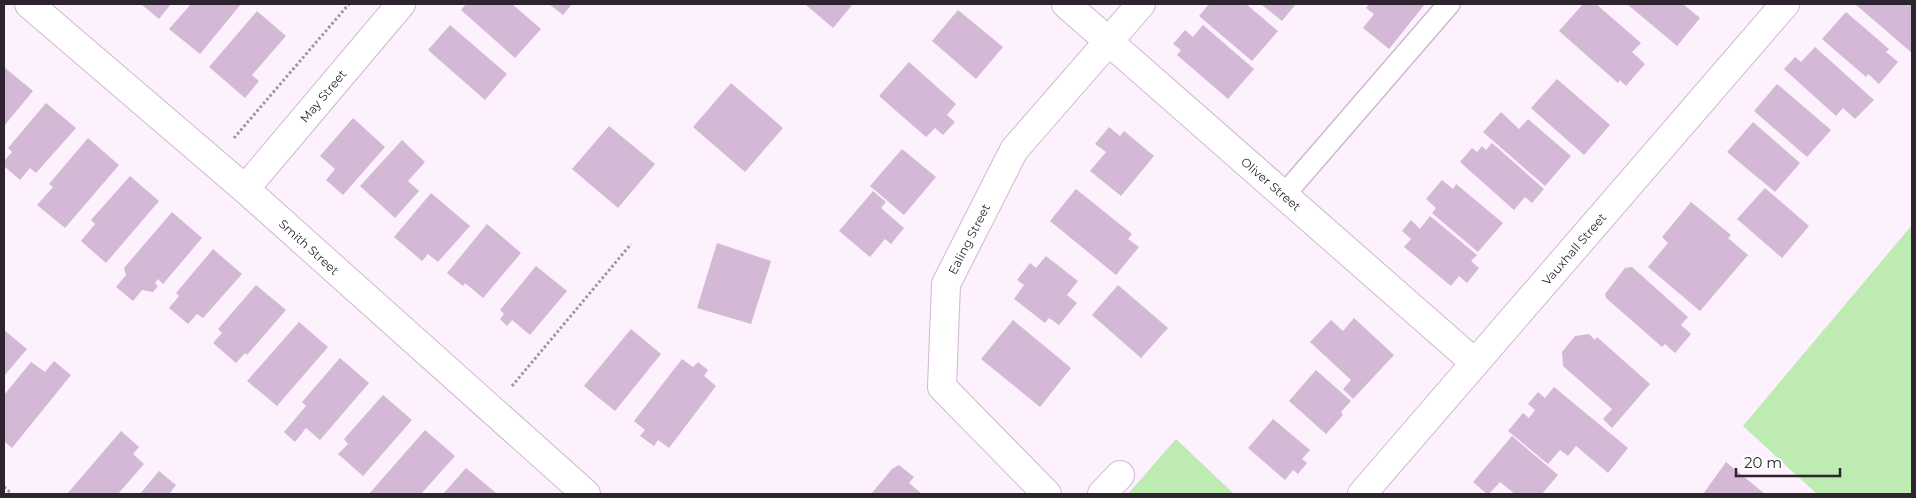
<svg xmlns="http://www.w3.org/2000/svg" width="1916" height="498" viewBox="0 0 1916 498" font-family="Montserrat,sans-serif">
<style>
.green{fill:#bdebb2}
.building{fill:#d3b9d5}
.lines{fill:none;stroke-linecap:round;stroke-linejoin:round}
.service-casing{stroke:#d0b7d3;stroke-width:24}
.minor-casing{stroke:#d0b7d3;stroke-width:30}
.path{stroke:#9f94a0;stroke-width:3;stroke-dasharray:2.5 2.5;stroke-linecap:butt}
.service{stroke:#fff;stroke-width:21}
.minor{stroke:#fff;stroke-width:28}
.labels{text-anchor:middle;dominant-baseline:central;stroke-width:4.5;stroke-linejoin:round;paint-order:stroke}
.street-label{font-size:12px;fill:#2e242f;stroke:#fff}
</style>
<rect width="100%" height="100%" fill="#fcf1fd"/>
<g class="green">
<path d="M1912 225V494H1817L1743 426Z"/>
<path d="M1176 439 1234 494H1128Z"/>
</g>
<g class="building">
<path d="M141 4H171L159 19Z"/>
<path d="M191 4H241L200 54 169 29Z"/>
<path d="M466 4H512L541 29 515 58 461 10Z"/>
<path d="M549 4H572L563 15Z"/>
<path d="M807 4H853L833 28 806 5Z"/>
<path d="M1209 4H1246L1278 31 1252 61 1199 16Z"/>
<path d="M1261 4H1296L1282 21Z"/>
<path d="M1369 4H1425L1389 49 1363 28 1374 14 1366 8Z"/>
<path d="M1583 4H1596L1641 43 1632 52 1645 64 1626 86 1620 80 1618 83 1559 31Z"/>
<path d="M1627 4H1683L1700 18 1677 46Z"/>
<path d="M1855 4H1912V53Z"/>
<path d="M958 10 1003 47 976 79 932 41Z"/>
<path d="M257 11 286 36 252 75 259 81 245 98 209 67Z"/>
<path d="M1846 12 1889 49 1886 52 1898 62 1879 84 1868 74 1866 77 1822 39Z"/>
<path d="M450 25 507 74 485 100 428 50Z"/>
<path d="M1203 25 1254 69 1228 99 1177 55 1181 50 1173 44 1185 30 1193 37Z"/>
<path d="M1815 47 1874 100 1855 119 1843 108 1836 116 1784 69 1795 57 1801 62Z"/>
<path d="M909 62 956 104 947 115 955 122 943 135 935 128 926 137 879 96Z"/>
<path d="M4 67 33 91 4 126Z"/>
<path d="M1557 79 1610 125 1584 155 1531 108Z"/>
<path d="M731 83 783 128 745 172 693 127Z"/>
<path d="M1777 84 1831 130 1807 157 1754 111Z"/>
<path d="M46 103 76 128 36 173 30 168 20 180 4 166V161L12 152 8 148Z"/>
<path d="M1501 112 1519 129 1528 119 1571 156 1545 186 1483 132Z"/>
<path d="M353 118 385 147 343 195 326 180 335 169 320 156Z"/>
<path d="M1753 122 1800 163 1775 192 1727 152Z"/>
<path d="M609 126 655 164 618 208 572 169Z"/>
<path d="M1109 127 1120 136 1124 131 1154 156 1121 196 1090 171 1106 152 1095 144Z"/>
<path d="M88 138 119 165 65 228 37 205 53 187 49 184Z"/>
<path d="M402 140 425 162 408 181 419 191 395 218 360 186Z"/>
<path d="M1492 143 1544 189 1532 203 1525 197 1514 210 1460 162 1472 148 1477 152 1482 146 1486 150Z"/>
<path d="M902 149 936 177 904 215 870 186Z"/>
<path d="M130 176 159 201 106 263 81 241 95 224 91 220Z"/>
<path d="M1442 180 1453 189 1456 184 1503 223 1478 252 1432 213 1436 208 1426 199Z"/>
<path d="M1765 188 1809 226 1782 258 1737 219Z"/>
<path d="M1076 189 1132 234 1128 239 1139 247 1116 275 1050 221Z"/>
<path d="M873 191 886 202 881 208 904 228 891 244 885 239 870 257 839 231Z"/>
<path d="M431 193 470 226 438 262 428 254 422 261 394 237Z"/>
<path d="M1691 202 1731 235 1728 238 1748 255 1700 311 1648 267 1668 243 1662 237Z"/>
<path d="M172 212 202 238 163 284 158 279 155 283 158 286 153 292 142 290 133 301 116 287 126 275 124 268Z"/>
<path d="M1430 216 1477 255 1471 261 1479 268 1467 283 1459 276 1451 286 1404 247 1411 239 1402 231 1411 220 1420 229Z"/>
<path d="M487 224 521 253 483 298 465 283 463 286 447 273Z"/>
<path d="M717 243 771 261 751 324 697 308Z"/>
<path d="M213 249 242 274 203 318 197 314 188 324 169 308 179 296 176 293Z"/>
<path d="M1046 256 1078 281 1067 295 1077 303 1059 325 1049 318 1045 323 1014 299 1024 285 1017 280 1030 263 1036 268Z"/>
<path d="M536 266 567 291 530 335 512 320 507 326 500 319 504 314 500 310Z"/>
<path d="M1632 267 1688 317 1681 325 1691 334 1675 353 1665 344 1662 347 1606 298 1605 294 1625 268Z"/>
<path d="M256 285 286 310 247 355 245 353 236 363 213 343 222 333 218 329Z"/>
<path d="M1118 285 1168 328 1141 358 1092 315Z"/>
<path d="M1354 318 1394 355 1353 399 1343 389 1351 380 1310 342 1331 320 1343 331Z"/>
<path d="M1013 320 1071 368 1040 407 981 359Z"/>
<path d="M299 322 328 347 277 406 247 381Z"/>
<path d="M631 329 661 354 615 411 584 386Z"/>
<path d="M4 330 27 349 4 376Z"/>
<path d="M1589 334 1595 340 1597 337 1650 384 1612 428 1603 419 1612 409 1563 366 1562 352 1575 336Z"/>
<path d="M340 358 369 383 320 440 306 428 295 442 284 432 306 406 302 402Z"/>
<path d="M682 359 693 367 698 362 708 370 704 376 716 386 669 448 658 440 654 446 640 436 645 430 634 421Z"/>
<path d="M54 361 71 375 12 448 4 441V395L31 362 45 372Z"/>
<path d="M1316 370 1351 401 1341 412 1343 415 1326 434 1289 401Z"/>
<path d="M1554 387 1628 448 1608 473 1576 446 1568 456 1560 450 1548 464 1508 431 1523 413 1529 418 1535 410 1528 404 1538 392 1545 398Z"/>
<path d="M383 395 412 420 363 476 338 454 348 444 344 439Z"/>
<path d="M1273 419 1310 450 1302 459 1307 463 1298 474 1293 470 1285 480 1248 448Z"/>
<path d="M425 430 455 456 421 494H369Z"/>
<path d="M121 431 139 447 133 454 144 464 118 494H67Z"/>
<path d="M1512 436 1558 475 1542 494H1515L1500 482 1489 494H1487L1473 482Z"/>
<path d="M1726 462 1765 494H1703Z"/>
<path d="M899 465 914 477 909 483 922 494H871L892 469Z"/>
<path d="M466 468 496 493 495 494H443Z"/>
<path d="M159 471 176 485 170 493 171 494H140Z"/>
</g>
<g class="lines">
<defs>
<path id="service" d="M1284 195 1449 4"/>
<g id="minor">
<path d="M29 4 245 189 586 494"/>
<path d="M1066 4 1475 363"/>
<path d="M245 189 401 4"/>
<path d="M1047 494 942 387 946 284 1014 150 1141 4"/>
<path d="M1102 494 1120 475"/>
<path d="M1362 494 1785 4"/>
</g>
</defs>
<use href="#service" class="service-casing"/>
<use href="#minor" class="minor-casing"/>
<g class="path">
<path d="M234 138 349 4"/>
<path d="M512 386 631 244"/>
<path d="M4 487 12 494"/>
</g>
<use href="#service" class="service"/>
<use href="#minor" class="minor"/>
</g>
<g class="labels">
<g class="street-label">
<text transform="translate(323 96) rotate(-50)">May Street</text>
<text transform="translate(1271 184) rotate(41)">Oliver Street</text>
<text transform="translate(969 239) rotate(-63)">Ealing Street</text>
<text transform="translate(309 247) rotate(42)">Smith Street</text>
<text transform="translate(1574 249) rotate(-49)">Vauxhall Street</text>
</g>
</g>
<rect width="1916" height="498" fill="none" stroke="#2e242f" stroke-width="10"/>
<path d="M1736 468v8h104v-8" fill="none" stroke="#2e242f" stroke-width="2.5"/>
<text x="1744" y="468" font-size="15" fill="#2e242f" stroke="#ffffff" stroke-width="4" paint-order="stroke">20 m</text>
</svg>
